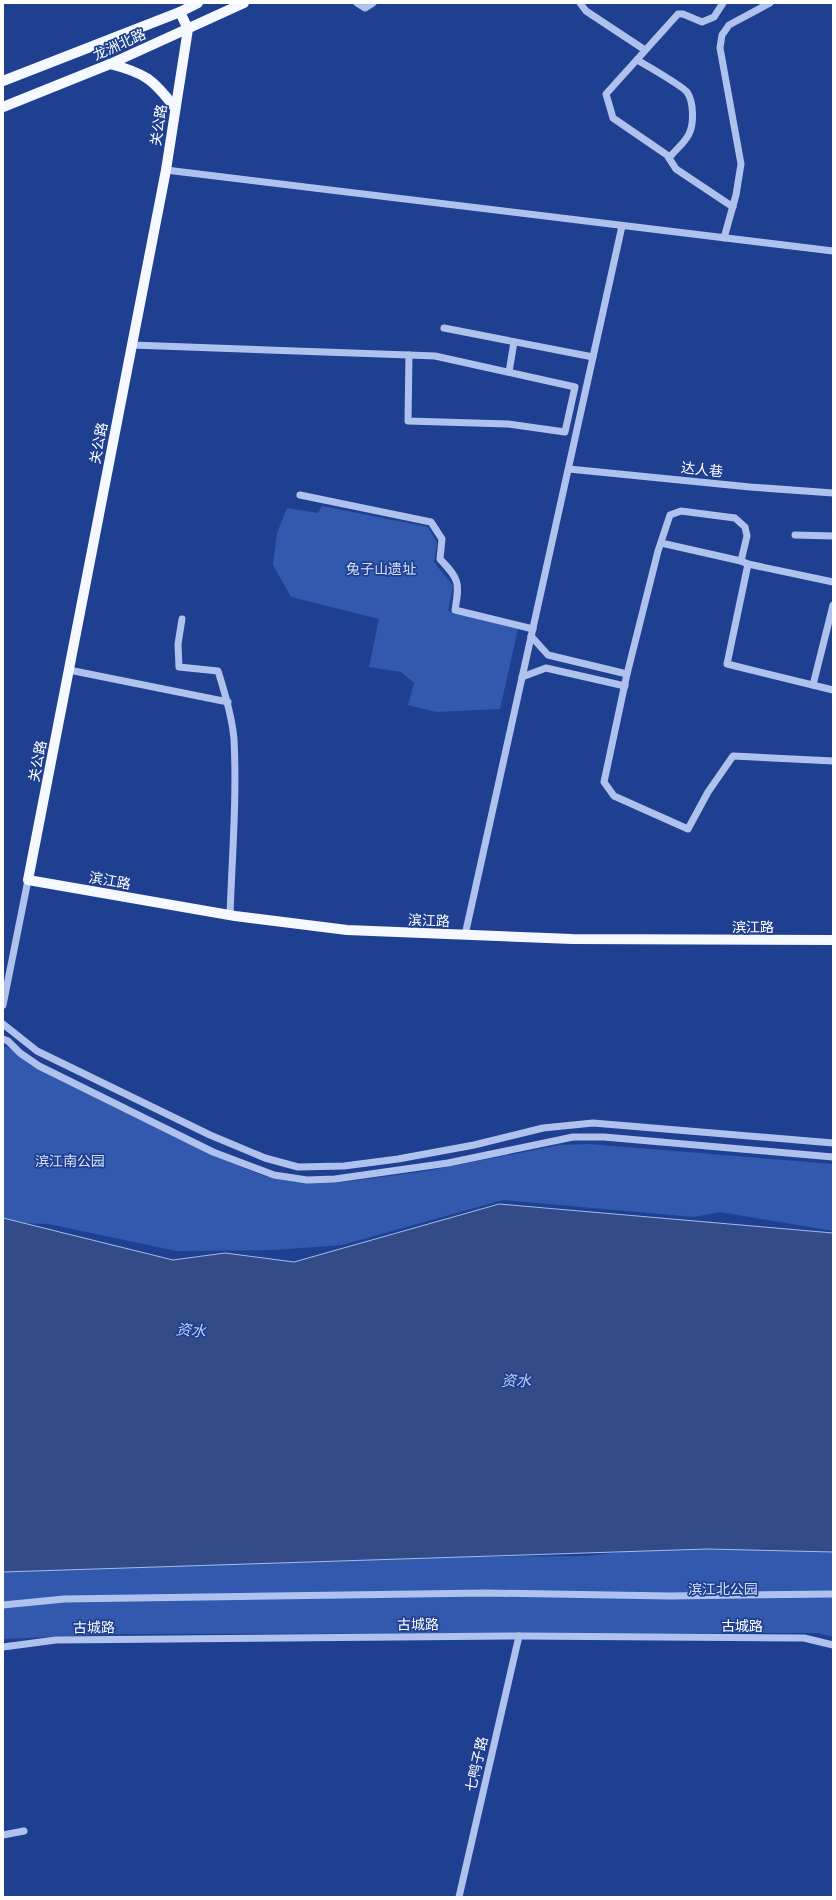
<svg xmlns="http://www.w3.org/2000/svg" width="836" height="1900" viewBox="0 0 836 1900" font-family="Manrope,'Noto Sans SC',sans-serif">
<style>
.green{fill:#3259ae}
.water{fill:#334b87;stroke:#a2bbef}
.lines{fill:none;stroke-linecap:round;stroke-linejoin:round}
.minor{stroke:#afc2ed;stroke-width:7}
.major{stroke:#f5f8ff;stroke-width:10}
.labels{text-anchor:middle;dominant-baseline:central;stroke-width:3.5;stroke-linejoin:round;paint-order:stroke}
.street-label{font-size:14px;fill:#fff;stroke:#1f4090}
.park-label{font-size:14px;fill:#d4e0fa;stroke:#1f4090}
.water-label{font-size:15px;font-style:italic;fill:#bbcdf4;stroke:#1f4090}
</style>
<rect width="100%" height="100%" fill="#1f4090"/>
<g class="green">
<path d="M322 506 428 527 437 543 434 562 453 586 448 611 518 629 500 709 436 712 408 705 414 683 401 672 369 667 379 619 291 597 273 565 277 533 287 508 318 513Z"/>
<path d="M3 1046 9 1048 51 1076 199 1149 264 1176 296 1182 337 1183 427 1171 560 1145 589 1144 833 1164V1231L720 1212 694 1217 503 1200 342 1245 275 1250 176 1251 49 1224 12 1223 3 1218Z"/>
<path d="M721 1542 833 1546V1637L818 1633 119 1634 3 1639V1570L234 1558 584 1556Z"/>
</g>
<path class="water" d="M499 1204 833 1233V1552L707 1549 3 1572V1218L173 1260 225 1253 294 1262Z"/>
<g class="lines">
<g class="minor">
<path d="M357 3 365 8 373 3"/>
<path d="M580 3 586 11 645 50"/>
<path d="M723 3 714 17 702 22 683 14H678L606 94 613 118 667 155 676 169 733 207"/>
<path d="M637 60C646 65 682 86 687 92 694 102 694 124 689 134 684 144 676 149 669 158"/>
<path d="M166 170 833 251"/>
<path d="M724 238 736 195 741 164 720 48 722 35 729 25 770 3"/>
<path d="M444 328 593 357"/>
<path d="M132 345 409 355"/>
<path d="M409 355 435 356 575 387 565 432 508 424 408 421Z"/>
<path d="M509 372 514 342"/>
<path d="M569 469 750 487 833 493"/>
<path d="M300 495 431 522 442 539 440 559C459 579 460 582 455 610L533 629"/>
<path d="M795 535 833 536"/>
<path d="M661 543 741 561 747 536 745 527 735 518 681 511 670 515 658 551 627 674 604 782 614 796 688 829 708 792 733 756 833 761"/>
<path d="M741 561 748 564 727 664 833 690"/>
<path d="M748 564 833 582"/>
<path d="M182 619 178 644 179 667 218 671C225 693 232 716 234 739 237 798 232 857 230 915"/>
<path d="M531 636 548 655 627 674"/>
<path d="M69 670 228 702"/>
<path d="M522 677 546 668 625 686"/>
<path d="M813 685 833 605"/>
<path d="M465 935 622 226"/>
<path d="M3 1005 28 880"/>
<path d="M3 1024 37 1051 210 1135 265 1158 298 1167 344 1166 398 1159 474 1145 543 1128 593 1123 833 1143"/>
<path d="M3 1039 8 1041 20 1053 39 1066 213 1152 274 1175 307 1180 335 1179 448 1163 573 1137H604L833 1157"/>
<path d="M3 1605 64 1599 486 1593 670 1596 833 1594"/>
<path d="M3 1647 56 1640 519 1636 804 1638 833 1645"/>
<path d="M3 1835 24 1831"/>
<path d="M459 1897 519 1636"/>
</g>
<g class="major">
<path d="M180 12 188 29 166 170 28 880 235 916 347 930 572 939 833 940"/>
<path d="M110 64C145 73 153 79 175 108"/>
<path d="M3 81 180 12 198 3"/>
<path d="M3 107 110 64 244 3"/>
</g>
</g>
<g class="labels">
<g class="street-label">
<text transform="translate(119 44) rotate(-24)">龙洲北路</text>
<text transform="translate(158 125) rotate(-81)">关公路</text>
<text transform="translate(98 443) rotate(-79)">关公路</text>
<text transform="translate(702 469) rotate(6)">达人巷</text>
<text transform="translate(37 761) rotate(-79)">关公路</text>
<text transform="translate(110 880) rotate(10)">滨江路</text>
<text transform="translate(429 920) rotate(2)">滨江路</text>
<text x="753" y="926">滨江路</text>
<text transform="translate(418 1624) rotate(-1)">古城路</text>
<text x="742" y="1625">古城路</text>
<text transform="translate(94 1627) rotate(-1)">古城路</text>
<text transform="translate(476 1764) rotate(-77)">七鸭子路</text>
</g>
<g class="park-label">
<text x="381" y="568">兔子山遗址</text>
<text x="70" y="1160">滨江南公园</text>
<text x="723" y="1588">滨江北公园</text>
</g>
<g class="water-label">
<text transform="translate(191 1330) rotate(5)">资水</text>
<text x="516" y="1380">资水</text>
</g>
</g>
<rect width="836" height="1900" fill="none" stroke="#ffffff" stroke-width="8"/>
</svg>
